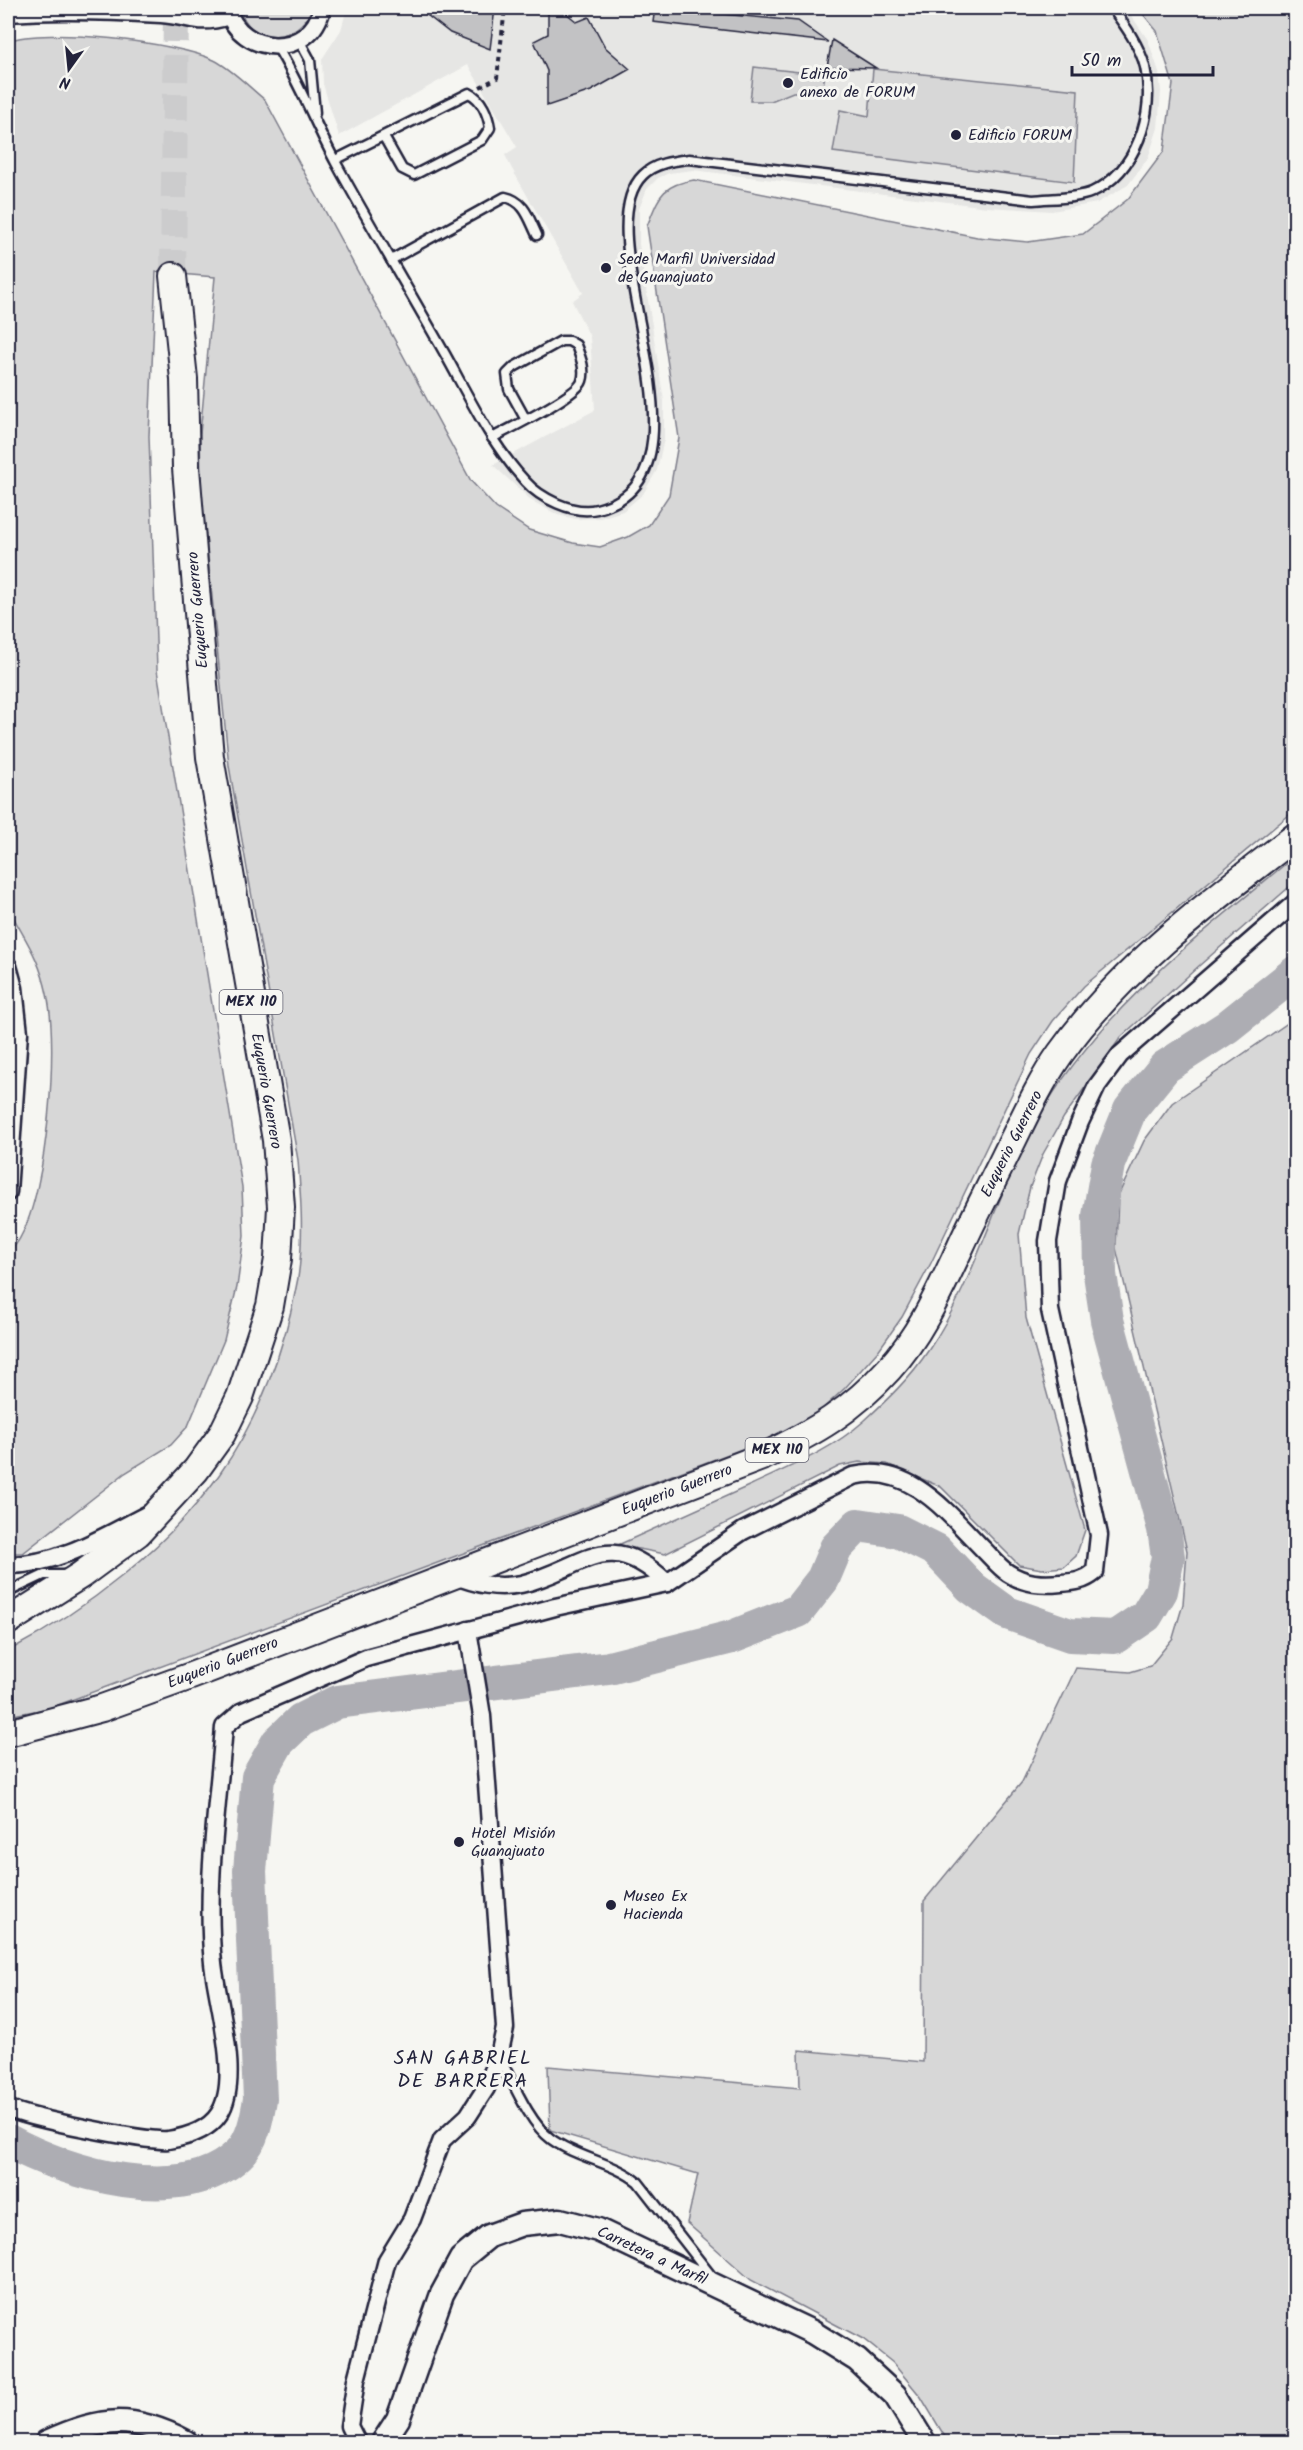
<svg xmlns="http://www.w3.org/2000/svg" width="1303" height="2450" viewBox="0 0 1303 2450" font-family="Kalam,sans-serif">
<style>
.built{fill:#e6e6e4}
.green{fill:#d7d7d7;stroke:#7c7c89;stroke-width:1.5}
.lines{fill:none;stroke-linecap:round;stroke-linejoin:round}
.river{stroke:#adadb3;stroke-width:34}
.building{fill:#c2c2c4;stroke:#22223b;stroke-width:1.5}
.primary-tunnel{stroke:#cccccd;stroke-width:26;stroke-dasharray:26 13;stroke-linecap:butt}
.lane-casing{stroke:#22223b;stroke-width:13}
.street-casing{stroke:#22223b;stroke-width:21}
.secondary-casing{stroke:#22223b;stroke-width:27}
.primary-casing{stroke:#22223b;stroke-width:30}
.path{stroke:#22223b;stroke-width:4;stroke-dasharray:4.5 4.5;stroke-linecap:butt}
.lane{stroke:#f6f6f2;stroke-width:8}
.street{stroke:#f6f6f2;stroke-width:16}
.secondary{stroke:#f6f6f2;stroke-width:22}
.primary{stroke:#f6f6f2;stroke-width:26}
.poi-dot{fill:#22223b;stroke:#f6f6f2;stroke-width:2}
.labels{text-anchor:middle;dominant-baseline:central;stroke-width:6;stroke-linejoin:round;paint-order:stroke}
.shield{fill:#f6f6f2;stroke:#626272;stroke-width:1.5}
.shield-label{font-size:15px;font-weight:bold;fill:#22223b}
.poi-label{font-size:16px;fill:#22223b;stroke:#f6f6f2;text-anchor:start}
.street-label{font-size:16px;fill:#22223b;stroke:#f6f6f2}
.quarter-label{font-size:20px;letter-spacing:1.5px;fill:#22223b;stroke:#f6f6f2}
</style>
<rect width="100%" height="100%" fill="#f6f6f2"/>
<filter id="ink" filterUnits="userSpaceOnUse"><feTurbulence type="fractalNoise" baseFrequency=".0167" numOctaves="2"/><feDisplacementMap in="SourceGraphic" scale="12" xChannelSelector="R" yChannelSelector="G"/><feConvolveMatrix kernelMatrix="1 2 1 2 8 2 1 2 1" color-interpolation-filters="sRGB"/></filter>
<g filter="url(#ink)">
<path class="built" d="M347 8H1126L1148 40 1159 72 1161 91 1158 128 1148 158 1128 185 1097 203 1052 211 987 207 693 170 669 173 658 178 647 189 639 209V244L664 401V439L657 470 643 494 623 511 600 518 576 519 558 515 532 501 493 465 595 410 590 337 572 301 583 293 512 169 505 155 517 147 468 65 339 136 323 84 322 59 341 30Z"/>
<g class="green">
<path d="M240 8H312C299 43 249 47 240 8Z"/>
<path d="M1138 8H1296L1295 810 1084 986 1053 1021 1031 1054 931 1263 902 1317 878 1351 845 1388 818 1413 779 1435 50 1708 8 1716V1651C86 1610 167 1548 219 1475 259 1419 286 1346 298 1278 304 1239 301 1199 298 1160L229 766 201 487 200 434 215 277 156 272 149 436 157 670 242 1187 244 1236 237 1287 224 1340 188 1426 171 1445 125 1473 23 1553H8V1254C12 1249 18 1243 21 1236 47 1189 59 1046 47 994 39 956 24 939 8 907V41C46 27 176 42 214 60 232 69 249 87 265 100L471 481 496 508 529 530 573 543 600 547 628 537 649 525 669 495 679 438 647 226C659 198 660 185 694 180L977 237 1028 242 1083 234 1128 199 1164 151 1173 84 1157 31Z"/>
<path d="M754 67 825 75 822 92H793L771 101H750Z"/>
<path d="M873 69 1078 90 1074 182 833 152 840 110 869 116Z"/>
<path d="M1295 856V882L1200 965 1121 1037 1064 1117 1043 1154 1030 1187 1019 1234 1026 1318 1085 1530 1076 1556 1064 1567 1042 1569 1019 1565 941 1487 887 1464 859 1462 840 1466 665 1554 618 1545C662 1525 706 1505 751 1485 791 1466 830 1451 864 1421 887 1400 911 1377 928 1351 976 1281 996 1193 1037 1120 1099 1010 1201 934 1295 856Z"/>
<path d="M1295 1018V2442H948L921 2397 893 2363 863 2339 751 2280 687 2223 698 2174 550 2130 548 2066 800 2088 799 2050 923 2062 924 1901 1022 1782 1076 1668 1130 1672 1150 1666 1173 1638 1183 1604 1187 1551 1116 1248 1118 1196 1144 1141 1172 1103Z"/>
</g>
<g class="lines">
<path class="river" d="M8 2141C66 2173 183 2209 239 2154 253 2141 257 2117 260 2099L250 1871 258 1777 278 1742 301 1720 337 1702 609 1668 732 1637 798 1611 823 1579 836 1548 858 1525 898 1531 936 1550 971 1587 1007 1613 1070 1635 1115 1637 1146 1616 1161 1591 1168 1557 1164 1529 1107 1320 1100 1274 1099 1216 1108 1164 1130 1110 1165 1067 1227 1027 1296 972"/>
</g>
<g class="building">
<path d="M418 8H495L490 49 450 33Z"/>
<path d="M548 8H560L577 22 589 17 605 47 630 69 591 91 547 106V71L534 41 548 34Z"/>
<path d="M655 8 798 21 828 42 653 22Z"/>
<path d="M832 40 876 68 827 67Z"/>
</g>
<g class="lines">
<path class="primary-tunnel" d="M173 276 176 8"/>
<defs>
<g id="lane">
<path d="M299 40 310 60 315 113"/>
<path d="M277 47C300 84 315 124 336 163 371 227 409 290 445 354 469 397 491 444 525 481 540 498 573 515 597 509 728 476 580 236 643 175 655 163 673 161 689 159L1033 200C1051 198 1076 199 1092 192 1136 172 1156 113 1145 67 1140 46 1124 24 1112 8"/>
<path d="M335 160 469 93C482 99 488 115 490 128L482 140 414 175 402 169 384 137"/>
<path d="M391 260 505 197C525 201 529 219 537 235"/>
<path d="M492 438C509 429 578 395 582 381 586 369 580 356 576 345L569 341H561L514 367 507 374 509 389 526 420"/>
<path d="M8 1592 44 1575H68"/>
<path d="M499 2056C512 2080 529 2123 551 2139 577 2158 613 2162 638 2182L713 2278"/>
</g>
<g id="street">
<path d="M227 8C240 57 311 59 322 8"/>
<path d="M8 13C58 9 111 11 161 14 191 16 197 26 229 16"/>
<path d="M8 966 14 988 19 1033 8 1192"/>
<path d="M8 1565C59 1565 103 1537 148 1514"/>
<path d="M453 1575C476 1584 497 1589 521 1584 583 1570 606 1524 667 1583"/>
<path d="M8 2108C26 2118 148 2142 168 2140 187 2137 208 2131 219 2114 242 2079 217 2003 213 1963 205 1885 218 1804 224 1727L241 1712 366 1658 555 1607 667 1583 743 1531 853 1476C910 1462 949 1515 985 1551 992 1558 1000 1568 1008 1573 1025 1584 1042 1585 1061 1583 1075 1582 1084 1581 1095 1572L1099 1535 1050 1310 1048 1241 1058 1181 1080 1122 1097 1086 1120 1055 1296 902"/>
<path d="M357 2442 349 2426 356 2380 387 2260 412 2219 442 2140 468 2116 486 2088 499 2056 505 2028 482 1716 468 1630"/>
</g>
<g id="secondary">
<path d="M47 2442C100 2417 133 2414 186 2442"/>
<path d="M383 2442 398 2419 442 2294 461 2259 489 2236 522 2224 560 2220 598 2230 812 2332 857 2360 895 2395 924 2442"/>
</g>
<g id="primary">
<path d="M8 1621 81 1575 138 1533 196 1470 222 1434 240 1397 270 1306 278 1259 281 1207 276 1140 210 757 186 468 184 379 173 276"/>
<path d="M8 1733 102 1708 191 1676 764 1456C815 1432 850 1412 889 1369 921 1334 940 1290 960 1248 975 1215 992 1183 1008 1150 1024 1118 1039 1084 1060 1054 1122 967 1211 901 1296 836"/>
</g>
</defs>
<use href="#lane" class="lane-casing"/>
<use href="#street" class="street-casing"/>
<use href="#secondary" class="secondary-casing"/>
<use href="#primary" class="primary-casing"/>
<path class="path" d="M480 87 497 78 505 8"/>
<use href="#lane" class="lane"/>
<use href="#street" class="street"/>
<use href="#secondary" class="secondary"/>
<use href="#primary" class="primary"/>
</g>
</g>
<g class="poi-dot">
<circle cx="788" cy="83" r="6"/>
<circle cx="956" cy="135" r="6"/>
<circle cx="606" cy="268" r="6"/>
<circle cx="459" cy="1842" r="6"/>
<circle cx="611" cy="1905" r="6"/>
</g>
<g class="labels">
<g class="shield">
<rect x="219.5" y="990" width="63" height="24" rx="4.5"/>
<rect x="745.5" y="1438" width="63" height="24" rx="4.5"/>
</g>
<g class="shield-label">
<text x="251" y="1002">MEX 110</text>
<text x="777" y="1450">MEX 110</text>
</g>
<g class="poi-label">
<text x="800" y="74">Edificio<tspan x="800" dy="18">anexo de FORUM</tspan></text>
<text x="968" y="135">Edificio FORUM</text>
<text x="618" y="259">Sede Marfil Universidad<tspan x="618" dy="18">de Guanajuato</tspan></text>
<text x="471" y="1833">Hotel Misión<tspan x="471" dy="18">Guanajuato</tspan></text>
<text x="623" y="1896">Museo Ex<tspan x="623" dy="18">Hacienda</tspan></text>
</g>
<g class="street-label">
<text transform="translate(198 610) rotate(-95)">Euquerio Guerrero</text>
<text transform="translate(266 1091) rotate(80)">Euquerio Guerrero</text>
<text transform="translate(1012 1144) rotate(-63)">Euquerio Guerrero</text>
<text transform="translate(677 1490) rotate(-21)">Euquerio Guerrero</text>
<text transform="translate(223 1663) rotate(-21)">Euquerio Guerrero</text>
<text transform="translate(652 2256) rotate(25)">Carretera a Marfil</text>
</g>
<g class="quarter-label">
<text x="463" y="2059">SAN GABRIEL<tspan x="463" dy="23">DE BARRERA</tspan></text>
</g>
</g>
<rect width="1303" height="2450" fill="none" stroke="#f6f6f2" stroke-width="30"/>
<rect x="15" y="15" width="1273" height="2420" fill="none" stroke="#22223b" stroke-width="2" filter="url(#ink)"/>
<g transform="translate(69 69) rotate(195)" stroke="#f6f6f2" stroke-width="4.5" paint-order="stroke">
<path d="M0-4.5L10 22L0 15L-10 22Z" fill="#22223b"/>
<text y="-9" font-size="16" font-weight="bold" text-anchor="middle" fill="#22223b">N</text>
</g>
<path d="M1072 66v9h141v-9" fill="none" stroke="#22223b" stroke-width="3"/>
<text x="1081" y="66" font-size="18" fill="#22223b" stroke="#f6f6f2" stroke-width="4.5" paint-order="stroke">50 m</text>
</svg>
